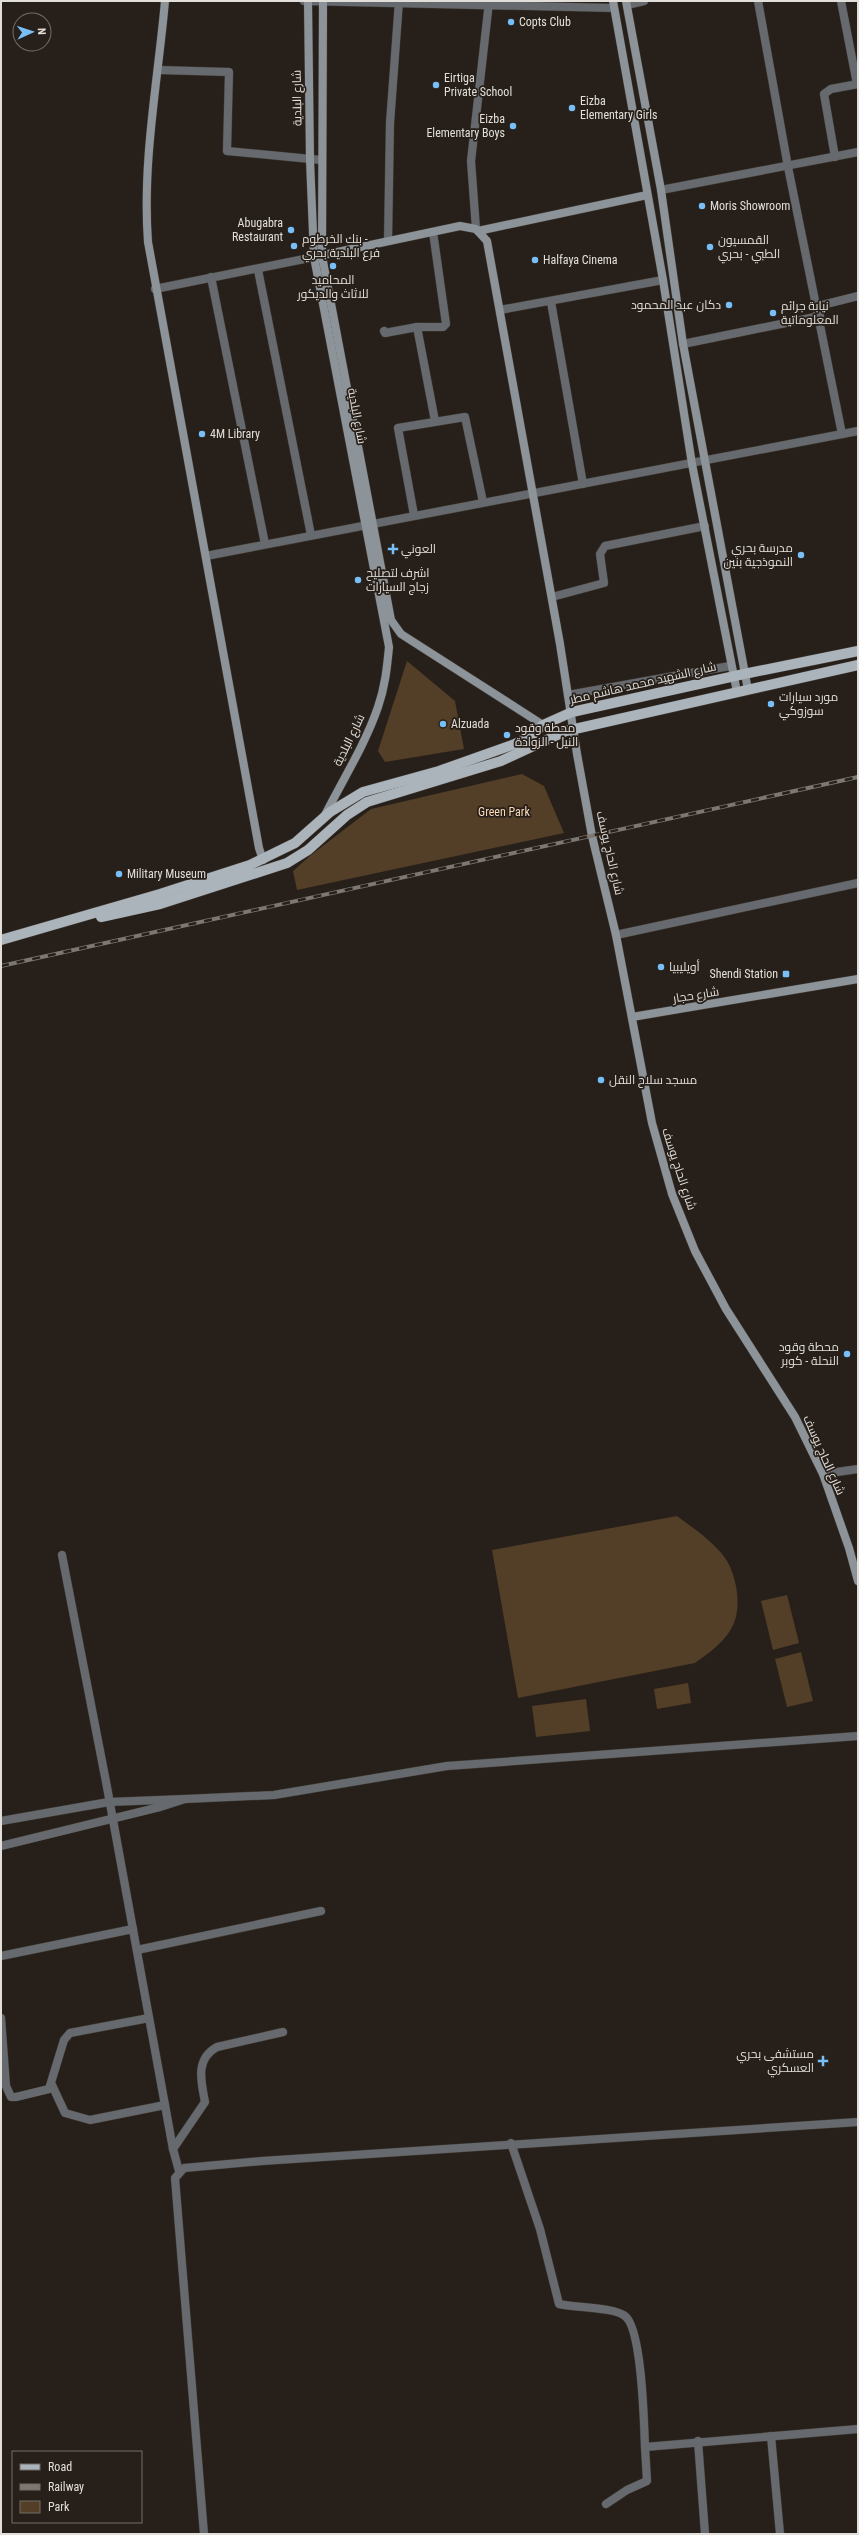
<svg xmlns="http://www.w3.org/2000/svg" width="859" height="2535" viewBox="0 0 859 2535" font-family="'Roboto Condensed',Cairo,sans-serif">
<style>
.green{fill:#533e27}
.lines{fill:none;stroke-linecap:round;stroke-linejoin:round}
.street-casing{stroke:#413b35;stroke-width:9}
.secondary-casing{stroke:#413b35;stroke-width:9}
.primary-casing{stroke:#413b35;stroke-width:11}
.street{stroke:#666a6e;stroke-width:8}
.secondary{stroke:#8d9499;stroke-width:8}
.primary{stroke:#acb4bb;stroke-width:10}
.rail-casing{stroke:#7d7772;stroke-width:4}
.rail{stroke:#27201a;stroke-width:2.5;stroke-dasharray:8;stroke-linecap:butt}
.poi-dot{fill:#78bff7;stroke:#27201a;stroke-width:1.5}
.labels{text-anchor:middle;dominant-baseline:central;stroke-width:3.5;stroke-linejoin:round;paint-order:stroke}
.poi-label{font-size:12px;fill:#e2ded9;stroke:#27201a;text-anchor:start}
.street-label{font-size:12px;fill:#e2ded9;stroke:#27201a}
.park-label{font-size:12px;fill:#f9d8b6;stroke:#27201a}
</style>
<rect width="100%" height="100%" fill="#27201a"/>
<g class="green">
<path d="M407 661 455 701 464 749 385 762 378 751Z"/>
<path d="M522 774 544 786 564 833 297 890 293 871 311 855 371 809Z"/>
<path d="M677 1516C693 1528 713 1541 725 1558 731 1566 734 1577 736 1586 743 1626 726 1641 695 1663L518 1698 492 1550Z"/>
<path d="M787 1595 799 1643 773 1650 761 1601Z"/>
<path d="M801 1652 813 1701 787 1707 775 1659Z"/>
<path d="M688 1683 691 1703 657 1709 654 1689Z"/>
<path d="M586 1699 590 1731 536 1737 532 1706Z"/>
</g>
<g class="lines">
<defs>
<g id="street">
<path d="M304 1 614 8"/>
<path d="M758 1 788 167 842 434"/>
<path d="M841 1 857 84"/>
<path d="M627 5 644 1"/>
<path d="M159 70 229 72 227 151 321 160"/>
<path d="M835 157 824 94 831 89 858 84"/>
<path d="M661 190 858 152"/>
<path d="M476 229 471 161 489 2"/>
<path d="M433 232 446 324 443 327H417L435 421"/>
<path d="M388 241 390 123 399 1"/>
<path d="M258 270 311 535"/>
<path d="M211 277 265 544"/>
<path d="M155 289 314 257"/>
<path d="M551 302 583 484"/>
<path d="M818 306 858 296"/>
<path d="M500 310 663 280"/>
<path d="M384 331 385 333 417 327"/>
<path d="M683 344 820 316"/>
<path d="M414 515 398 428 465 417 483 502"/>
<path d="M206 556 858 431"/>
<path d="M552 597 604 583 600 554 605 546 705 526"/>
<path d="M568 695 730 666"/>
<path d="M616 935 858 883"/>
<path d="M823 1474 858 1469"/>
<path d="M62 1555 107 1787 173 2149 179 2171"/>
<path d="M185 1799 274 1795 447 1766 858 1736"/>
<path d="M1 1821 109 1802 185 1799 160 1807 1 1846"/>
<path d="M137 1950 321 1911"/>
<path d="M1 1956 133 1929"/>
<path d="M1 2018 6 2086 11 2097H16L49 2089 64 2040 70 2033 149 2018"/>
<path d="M52 2085 65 2113 90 2120 165 2105"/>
<path d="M511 2143 540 2229 559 2304C576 2308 613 2307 625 2316 642 2329 644 2423 645 2447"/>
<path d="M173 2149 205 2102C201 2081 195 2059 217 2047L283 2032"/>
<path d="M771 2436 780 2534"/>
<path d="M698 2441 705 2534"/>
<path d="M606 2504 627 2490 647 2481 645 2447 858 2429"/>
<path d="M204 2534 175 2178 184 2168 262 2161 858 2122"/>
</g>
<g id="secondary">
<path d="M165 1C158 80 142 162 148 242L259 848 263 860"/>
<path d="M308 1 310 160 314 257 389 647C387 668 385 687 378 707 365 745 342 781 324 817"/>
<path d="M323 1 322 256 391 620 401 634 543 725"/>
<path d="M613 1 663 280 692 464 737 692"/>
<path d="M626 1 661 190 683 344 748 690"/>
<path d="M478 231 647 195"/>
<path d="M314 257 460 226 476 229 487 241 560 644 577 754 592 836 616 935 652 1123 672 1194 695 1251 726 1309 795 1417 823 1474 849 1548 858 1581"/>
<path d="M632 1017 858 979"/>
</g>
<g id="primary">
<path d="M101 917 160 904 287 863 308 850 347 815 367 802 501 761 566 731 858 665"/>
<path d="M1 940 160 894 250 865 295 843 330 812 363 792 439 771 515 744 532 735 543 725 572 712 744 674 858 651"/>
</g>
</defs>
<use href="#street" class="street-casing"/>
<use href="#secondary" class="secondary-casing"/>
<use href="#primary" class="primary-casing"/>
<use href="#street" class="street"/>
<use href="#secondary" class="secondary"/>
<use href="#primary" class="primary"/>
<defs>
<path id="rail" d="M1 966 858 777"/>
</defs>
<use href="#rail" class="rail-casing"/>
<use href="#rail" class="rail"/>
</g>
<g class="poi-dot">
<circle cx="511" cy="22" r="4"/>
<circle cx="436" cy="85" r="4"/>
<circle cx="572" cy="108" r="4"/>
<circle cx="513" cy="126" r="4"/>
<circle cx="702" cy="206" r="4"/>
<circle cx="291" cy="230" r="4"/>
<circle cx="294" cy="246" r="4"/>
<circle cx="710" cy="247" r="4"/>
<circle cx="535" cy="260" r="4"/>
<circle cx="333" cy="266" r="4"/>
<circle cx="729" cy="305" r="4"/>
<circle cx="773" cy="313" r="4"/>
<circle cx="202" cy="434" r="4"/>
<path d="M391 543h4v4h4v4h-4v4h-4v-4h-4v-4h4z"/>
<circle cx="801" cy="555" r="4"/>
<circle cx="358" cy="580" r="4"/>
<circle cx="771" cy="704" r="4"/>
<circle cx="443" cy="724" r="4"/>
<circle cx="507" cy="735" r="4"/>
<circle cx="119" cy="874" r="4"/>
<circle cx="661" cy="967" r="4"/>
<rect x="782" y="970" width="8" height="8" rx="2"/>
<circle cx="601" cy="1080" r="4"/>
<circle cx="847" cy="1354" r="4"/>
<path d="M821 2055h4v4h4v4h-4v4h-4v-4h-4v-4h4z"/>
</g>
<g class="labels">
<g class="poi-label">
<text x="519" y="22">Copts Club</text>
<text x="444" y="78">Eirtiga<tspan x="444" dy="14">Private School</tspan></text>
<text x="580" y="101">Eizba<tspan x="580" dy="14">Elementary Girls</tspan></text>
<text x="505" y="119" text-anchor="end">Eizba<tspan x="505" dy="14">Elementary Boys</tspan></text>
<text x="710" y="206">Moris Showroom</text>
<text x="283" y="223" text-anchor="end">Abugabra<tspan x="283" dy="14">Restaurant</tspan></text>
<text x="302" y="239">بنك الخرطوم -<tspan x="302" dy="14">فرع البلدية بحري</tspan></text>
<text x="718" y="240">القمسيون<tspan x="718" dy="14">الطبي - بحري</tspan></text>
<text x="543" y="260">Halfaya Cinema</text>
<text x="333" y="280" text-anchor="middle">المحاميد<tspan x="333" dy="14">للاثاث والديكور</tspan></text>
<text x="721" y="305" text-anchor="end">دكان عبد المحمود</text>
<text x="781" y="306">نيابة جرائم<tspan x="781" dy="14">المعلوماتية</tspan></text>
<text x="210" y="434">4M Library</text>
<text x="793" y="548" text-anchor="end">مدرسة بحري<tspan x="793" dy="14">النموذجية بنين</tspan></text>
<text x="401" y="549">العوني</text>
<text x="366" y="573">اشرف لتصليح<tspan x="366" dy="14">زجاج السيارات</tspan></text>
<text x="779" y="697">مورد سيارات<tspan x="779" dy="14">سوزوكي</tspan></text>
<text x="451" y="724">Alzuada</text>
<text x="515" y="728">محطة وقود<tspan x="515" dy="14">النيل - الزوادة</tspan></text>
<text x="127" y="874">Military Museum</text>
<text x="669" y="967">أويليبيا</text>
<text x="778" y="974" text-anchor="end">Shendi Station</text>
<text x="609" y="1080">مسجد سلاح النقل</text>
<text x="839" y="1347" text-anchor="end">محطة وقود<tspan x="839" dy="14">النحلة - كوبر</tspan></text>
<text x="814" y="2054" text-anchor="end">مستشفى بحري<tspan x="814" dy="14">العسكري</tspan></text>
</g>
<g class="street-label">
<text transform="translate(297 98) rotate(-91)">شارع البلدية</text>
<text transform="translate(357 416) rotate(79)">شارع البلدية</text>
<text transform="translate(643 683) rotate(-13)">شارع الشهيد محمد هاشم مطر</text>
<text transform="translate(349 740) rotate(-64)">شارع البلدية</text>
<text transform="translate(610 853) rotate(77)">شارع الحاج يوسف</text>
<text transform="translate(696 995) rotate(-9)">شارع حجار</text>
<text transform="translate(679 1169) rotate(72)">شارع الحاج يوسف</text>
<text transform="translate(824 1455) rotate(66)">شارع الحاج يوسف</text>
</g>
<g class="park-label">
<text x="504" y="812">Green Park</text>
</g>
</g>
<rect width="859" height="2535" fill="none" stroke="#e2ded9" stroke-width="4"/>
<rect x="12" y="2451" width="130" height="72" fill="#27201a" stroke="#726c66"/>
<rect x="20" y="2464" width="20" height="6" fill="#acb4bb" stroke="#726c66"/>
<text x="48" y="2471" font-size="12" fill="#e2ded9">Road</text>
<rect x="20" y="2484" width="20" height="6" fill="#7d7772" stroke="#726c66"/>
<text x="48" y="2491" font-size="12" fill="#e2ded9">Railway</text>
<rect x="20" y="2501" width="20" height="12" fill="#533e27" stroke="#726c66"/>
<text x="48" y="2511" font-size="12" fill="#e2ded9">Park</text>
<g transform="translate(32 32) rotate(87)"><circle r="19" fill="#27201a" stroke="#726c66"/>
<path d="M0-3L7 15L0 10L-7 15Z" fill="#78bff7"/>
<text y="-6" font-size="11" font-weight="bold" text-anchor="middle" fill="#e2ded9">N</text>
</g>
</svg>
